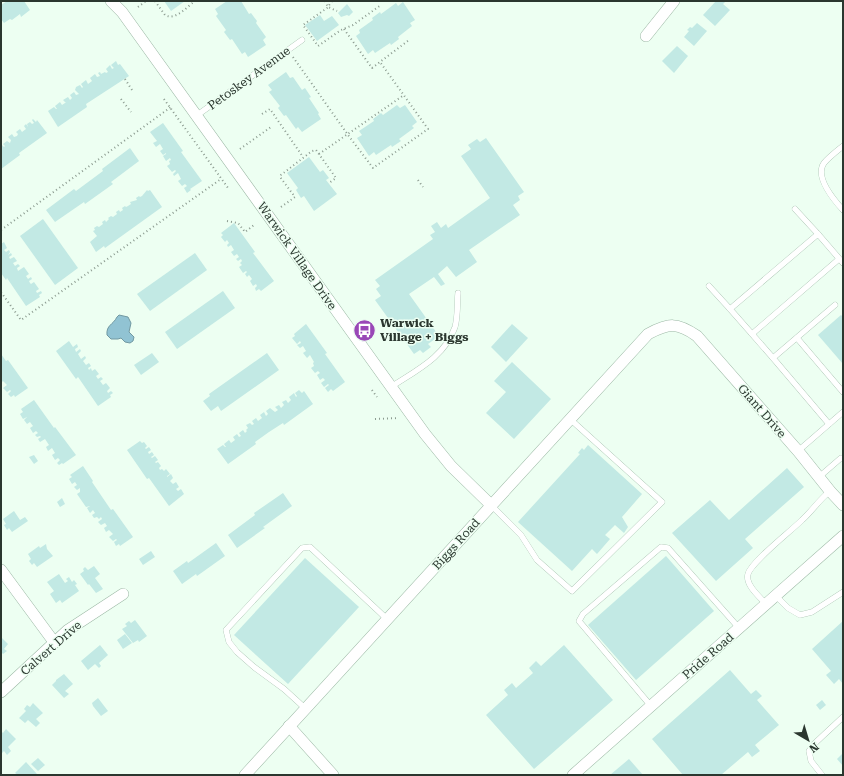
<svg xmlns="http://www.w3.org/2000/svg" width="844" height="776" viewBox="0 0 844 776" font-family="'Roboto Serif',serif">
<style>
.water{fill:#91c3d3;stroke:#7299a2}
.building{fill:#c2e9e4}
.lines{fill:none;stroke-linecap:round;stroke-linejoin:round}
.lane-casing{stroke:#9cb8a5;stroke-width:6}
.street-casing{stroke:#9cb8a5;stroke-width:12}
.path{stroke:#8c9b90;stroke-width:2;stroke-dasharray:1 3;stroke-linecap:butt}
.lane{stroke:#fff;stroke-width:5.5}
.street{stroke:#fff;stroke-width:11}
.labels{text-anchor:middle;dominant-baseline:central;stroke-width:3;stroke-linejoin:round;paint-order:stroke}
.street-label{font-size:12px;fill:#2b372f;stroke:#edfff2}
.poi-label{font-size:12px;font-weight:bold;fill:#2b372f;stroke:#edfff2;text-anchor:start}
</style>
<rect width="100%" height="100%" fill="#edfff2"/>
<path class="water" d="M119 315 128 317 131 323 129 332 134 337 133 341 130 343 125 342 121 338 118 339H111L107 335C106 325 113 325 117 317Z"/>
<g class="building">
<path d="M7 1H24L30 10 21 17 20 14 12 20 10 19 4 23 1 19V5Z"/>
<path d="M164 1H185L171 11Z"/>
<path d="M227 1H241L249 14 251 13 257 21 256 23 266 37 263 40 266 45 248 57 245 52 242 54 232 39 230 40 224 32 226 30 216 16 218 14 215 9Z"/>
<path d="M716 1H726L723 4 730 10 715 26 703 15Z"/>
<path d="M403 2 415 20 410 23 412 26 398 37 399 39 391 45 390 43 375 53 373 50 368 54 356 36 360 33 359 30 373 20 372 18 380 12 381 14 396 3 398 6Z"/>
<path d="M347 4 353 12 349 16 347 15 341 17 338 13Z"/>
<path d="M320 15 324 21 332 16 339 25 317 41 305 25Z"/>
<path d="M697 23 707 31 694 46 684 37 689 31 687 30 690 27 692 28Z"/>
<path d="M677 46 688 56 674 73 662 61Z"/>
<path d="M116 61 118 65 120 64 129 76 86 104 87 107 58 127 48 111 54 107 56 109H57L55 106 60 102 62 105 65 103H66L63 100 68 97 70 100 72 98 70 95 74 92 76 95 79 94 75 90 76 87 80 85 82 88 83 87 81 84 86 80 88 84 92 81 90 78 95 74 97 77 100 76 98 73 100 72 101 74 105 72 106 73 108 72 106 69 110 65 112 69 114 68 111 65Z"/>
<path d="M286 72 290 78 293 77 302 90 305 88 311 97 309 98 319 113 318 114 321 119 302 132 298 127 296 129 286 115 284 116 278 108 280 106 269 92 272 90 268 85Z"/>
<path d="M397 105 400 108 405 105 417 122 412 126 414 128 399 139 401 141 392 147 391 145 376 155 374 152 369 156 357 138 362 135 359 131 374 121 373 119 381 113 383 115Z"/>
<path d="M33 119 36 122 37 120 47 133 19 153 20 155 1 169V144L4 147 5 146 3 144 7 141 10 143 11 140 8 137 12 134 14 137 17 136 18 134 16 132 20 129 22 132 26 129 24 126 26 124 28 127 27 124 30 122 32 124 34 123 32 120Z"/>
<path d="M163 123 183 151 181 152 202 181 190 189 191 190 187 193 184 188 187 186 185 184 182 186 178 181 181 179 178 173 174 176 173 174 176 171 175 170 172 172 167 166 170 164 169 161 171 160 170 158 166 161 163 156 166 154V153L163 155 160 151 163 149 160 144 156 147 153 143 157 141 150 132Z"/>
<path d="M486 138 524 192 518 196 520 200 513 205 520 215 469 250 477 262 456 277 447 266 438 274 445 284 441 286 434 277 409 294 439 336 428 344 431 347 423 353 420 350 414 354 375 300 381 296 376 289 380 286 375 280 433 239 430 235 435 232 431 226 437 222 441 228 446 224 448 228 490 198 461 156 471 149 468 145 477 139 480 142Z"/>
<path d="M130 148 139 161 111 182 113 184 85 204 84 202 55 222 46 210 74 189 76 191 103 171 102 169Z"/>
<path d="M309 157 320 172 323 170 329 178 326 180 337 194 314 211 304 196 301 198 296 190 298 188 287 173Z"/>
<path d="M147 190 148 191 150 190 162 207 105 248 104 246 96 252 90 242 97 236 93 231 95 230 94 228 97 226 99 227 103 224 102 222 105 220 106 222 109 219 108 218 111 216 113 217 117 214 116 212 119 210 120 212 123 210 122 208 125 206 126 207 128 206 131 204 130 202 137 200 136 198 139 196 140 197 142 196Z"/>
<path d="M43 219 78 268 55 285 20 236Z"/>
<path d="M234 223 255 252 253 253 274 281 261 291 259 289 256 291 255 288 257 286 256 284 253 286 250 281 252 279 249 275 247 277 245 274 247 272 246 271 243 273 239 267 242 265 240 263 242 261 241 259 238 261 236 259 239 257 237 254 234 256 231 252 234 250 231 245 228 247 227 245 229 243 227 240 225 242 221 237 223 235 221 233Z"/>
<path d="M4 242 7 248 4 250 6 252 9 250 10 252 8 255 11 253 12 255 9 257 10 259 14 257 17 261 13 263 15 266 18 264 20 266 17 268 18 271 24 267 29 274 26 276 28 279 31 277 32 279 29 281 30 283 31 284 34 282 39 289 36 291 37 293 41 291 42 293 39 295 40 297 26 306 7 278 6 280 1 273V244Z"/>
<path d="M195 253 207 270 150 311 137 294Z"/>
<path d="M223 291 235 308 177 349 165 332Z"/>
<path d="M841 315 843 317V364L818 335Z"/>
<path d="M306 324 327 353 325 354 345 382 333 391 331 389 328 392 325 388 329 385 328 384 324 387 321 383 325 380 323 378 320 380 317 375 320 373 318 371 315 373 311 368 314 366 313 363 314 362 310 355 307 358 303 353 306 351 303 346 300 348 297 345 301 343 300 341 297 344 292 338 295 336 294 334Z"/>
<path d="M512 324 528 338 506 362 491 347Z"/>
<path d="M69 341 73 347 77 344 78 347 75 349 76 352 80 349 81 351 78 354 81 359 85 356 86 358 83 361 86 365 89 363 91 366 88 368 89 370 91 368 92 371 95 369 99 374 96 376 98 379 101 377 103 379 100 381 103 385 106 383 110 388 107 391 108 393 111 391 113 393 110 395 111 397 98 406 78 377 76 379 56 351Z"/>
<path d="M152 353 159 362 141 375 134 365Z"/>
<path d="M267 353 279 370 221 411 218 406 211 411 203 401 210 396 209 394Z"/>
<path d="M1 354 6 361 8 360 28 388 15 397 14 395 11 397 8 394 11 391 10 390 7 392 3 388 7 385 3 381 1 383Z"/>
<path d="M512 362 551 399 514 439 486 413 506 392 494 381Z"/>
<path d="M299 390 302 393 304 391 313 404 284 425 283 423 269 432 255 442 256 444 228 464 217 449 223 445 225 447H226L224 444 229 440 231 443 235 440 233 437 237 434 239 437 241 436 239 433 243 430 245 433 247 431 246 430 248 428 246 425 250 423 252 425 254 424 252 421 256 418 258 421 262 418 260 415 264 412 266 416 268 414 266 411 270 408 275 412 278 410 275 407 279 405 281 408 284 405 282 402 286 400 288 403 291 400 289 397 294 393 296 397 297 396 295 393Z"/>
<path d="M34 400 54 428 55 427 76 455 63 464 62 463 59 465 57 463 60 460 58 458 55 460 52 455 55 453 52 448 48 451 46 447 49 445 45 439 40 442 38 439 41 437 40 436 37 437 35 435 38 433 36 431 33 433 30 428 33 426 30 422 27 424 24 420 27 417 23 419 20 414 23 412 21 409Z"/>
<path d="M140 441 142 443 144 442 147 446 145 448 146 449 149 447 151 450 148 452 149 454 152 452 154 455 151 457 152 458 155 456 158 460 155 462 156 463 158 462 161 466 159 468 160 470 162 469 164 471 166 469 170 474 167 476V477L171 474 173 478 170 481 173 484 176 482 179 487 176 489 178 491 181 489 184 494 169 506 149 478 147 479 127 450Z"/>
<path d="M588 445 642 494 622 517 628 527 624 533 615 525 605 535 610 539 597 554 592 549 572 571 518 522 580 454 578 453 582 448 584 450Z"/>
<path d="M34 455 38 461 34 464 29 457Z"/>
<path d="M83 466 93 481 92 482 111 510 113 509 133 537 120 546 119 544 116 546 114 542 117 540 116 539 113 541 109 537 113 534 109 530 106 532 104 528 107 526 105 523 101 525 98 522 102 519 101 517 99 519 97 517 94 518 92 515 95 513 93 510 90 513 87 508 90 506 86 507 77 494 80 492V488L77 490 74 487 77 485 75 482 72 484 69 479 72 477 70 475Z"/>
<path d="M787 468 804 487 745 539 753 548 716 581 672 533 710 500 729 520Z"/>
<path d="M283 493 292 506 263 527 265 528 237 548 228 535 255 515 254 513Z"/>
<path d="M62 498 65 504 60 507 57 502Z"/>
<path d="M14 511 20 520 25 517 28 521 12 532 9 528 7 530 4 525 6 524 3 519Z"/>
<path d="M216 543 225 556 197 576 196 574 182 584 173 571 187 561 188 563Z"/>
<path d="M46 544 47 549 53 556 37 567 34 563 32 565 29 561 31 559 28 554 39 546 40 548Z"/>
<path d="M151 551 155 557 143 565 139 559Z"/>
<path d="M666 556 714 611 636 680 588 625Z"/>
<path d="M305 558 359 607 288 684 234 635Z"/>
<path d="M94 566 100 574 95 578 103 589 96 593 89 584 88 585 80 574 84 571 83 569 85 567 88 570Z"/>
<path d="M59 574 65 583 68 581 66 579 69 577 72 582 74 580 77 584 75 585 79 591 62 603 60 600 56 603 50 594 54 591 47 582Z"/>
<path d="M135 620 147 636 139 642 138 640 133 643 122 629 127 626 125 624 129 621 131 623Z"/>
<path d="M843 621V684L839 679 834 684 826 675 831 671 812 649Z"/>
<path d="M125 634 132 643 123 649 117 640Z"/>
<path d="M1 637 8 644 4 649 7 651 3 654 1 652Z"/>
<path d="M100 645 108 655 99 663 101 666 99 668 95 664 88 670 81 661Z"/>
<path d="M564 645 613 700 534 769 486 715 508 695 504 690 512 683 516 688 533 673 529 668 536 661 541 666Z"/>
<path d="M730 670 751 694 756 690 762 696 757 700 779 725 755 745 760 751 752 757 748 752 721 775H683L652 739Z"/>
<path d="M64 674 73 684 65 691 69 694 64 698 52 685 56 681V680Z"/>
<path d="M98 698 108 711 101 716 93 706 92 703Z"/>
<path d="M822 700 826 705 820 710 816 705Z"/>
<path d="M33 703 43 713 36 719 40 723 36 727 28 720 25 723 19 718 26 711 24 709 27 705 30 707Z"/>
<path d="M6 729 16 739 8 747 11 751 7 755 4 751 1 754V731L3 733Z"/>
<path d="M843 753V766L837 759Z"/>
<path d="M38 758 45 765 38 771 31 764Z"/>
<path d="M629 759 643 775H610Z"/>
<path d="M26 762 37 774 36 775H18L15 773Z"/>
</g>
<g class="lines">
<defs>
<g id="lane">
<path d="M196 116 302 40"/>
<path d="M843 146C837 151 829 157 824 163 814 177 834 200 843 210"/>
<path d="M795 209 818 234"/>
<path d="M709 286 730 309"/>
<path d="M752 334 730 309 818 234 843 263"/>
<path d="M797 338 843 392"/>
<path d="M773 358 752 334 839 259"/>
<path d="M391 387C415 371 445 357 455 327 458 317 457 304 458 293"/>
<path d="M829 424 773 358 835 305"/>
<path d="M798 451 843 412"/>
<path d="M819 477 841 458 843 459"/>
<path d="M491 505 521 535 537 560 572 591 662 502 570 419"/>
<path d="M776 596 788 608 800 615 812 612 843 592"/>
<path d="M766 604C760 597 745 585 748 574 751 562 791 531 802 520 812 511 819 500 830 491"/>
<path d="M651 706 579 621 583 614 661 547 668 548 739 628"/>
<path d="M306 709 284 689 254 667 237 652 229 642 226 630 302 548 310 547 387 619"/>
<path d="M822 775 811 761 809 751 814 744 843 717"/>
</g>
<g id="street">
<path d="M111 1 122 12 425 434 451 466 491 505"/>
<path d="M646 36 674 1"/>
<path d="M1 570 54 642"/>
<path d="M1 692 68 630 123 594"/>
<path d="M289 726 333 775"/>
<path d="M245 775 648 334C669 323 677 322 697 336L798 451 830 491 843 505"/>
<path d="M573 775 843 536"/>
</g>
</defs>
<use href="#lane" class="lane-casing"/>
<use href="#street" class="street-casing"/>
<g class="path">
<path d="M155 1 165 15C175 21 187 7 195 1"/>
<path d="M325 1 328 7 337 11"/>
<path d="M332 1 327 8 303 25 318 46 341 30 353 25 381 5"/>
<path d="M138 7 146 1"/>
<path d="M344 29 372 68 409 40"/>
<path d="M293 57 348 135 373 168 428 129 380 62"/>
<path d="M125 79 132 90"/>
<path d="M121 99 131 112"/>
<path d="M164 99 228 188"/>
<path d="M262 114 270 109 303 157"/>
<path d="M240 149 271 127"/>
<path d="M319 154 404 95"/>
<path d="M418 180 423 187"/>
<path d="M281 207 295 197 280 177 281 175 312 151 316 150 336 178 329 183"/>
<path d="M227 221 238 223 245 232 254 225"/>
<path d="M1 230 171 107"/>
<path d="M1 292 21 320 221 179"/>
<path d="M372 390 377 397"/>
<path d="M375 419 399 418"/>
</g>
<use href="#lane" class="lane"/>
<use href="#street" class="street"/>
</g>
<defs>
<symbol id="bus-disc" viewBox="-11 -11 22 22"><circle r="9.5" fill="#9947b7" stroke="#edfff2"/><path d="M-5-6H5V4H4V6H2V4H-2V6H-4V4H-5ZM-3.5-4V0h7V-4ZM-3.5 1.2v1.5H-2V1.2ZM2 1.2v1.5H3.5V1.2Z" fill="#fff"/></symbol>
</defs>
<g fill-rule="evenodd">
<use href="#bus-disc" x="352" y="318" width="25" height="25"/>
</g>
<g class="labels">
<g class="street-label">
<text transform="translate(249 78) rotate(-36)">Petoskey Avenue</text>
<text transform="translate(297 256) rotate(55)">Warwick Village Drive</text>
<text transform="translate(762 411) rotate(49)">Giant Drive</text>
<text transform="translate(456 544) rotate(-48)">Biggs Road</text>
<text transform="translate(51 648) rotate(-41)">Calvert Drive</text>
<text transform="translate(708 656) rotate(-41)">Pride Road</text>
</g>
<g class="poi-label">
<text x="380" y="323">Warwick<tspan x="380" dy="14">Village + Biggs</tspan></text>
</g>
</g>
<rect width="844" height="776" fill="none" stroke="#2b372f" stroke-width="4"/>
<g transform="translate(808 740) rotate(142)" stroke="#edfff2" stroke-width="3" paint-order="stroke">
<path d="M0-3L7 15L0 10L-7 15Z" fill="#2b372f"/>
<text y="-6" font-size="11" font-weight="bold" text-anchor="middle" fill="#2b372f">N</text>
</g>
</svg>
